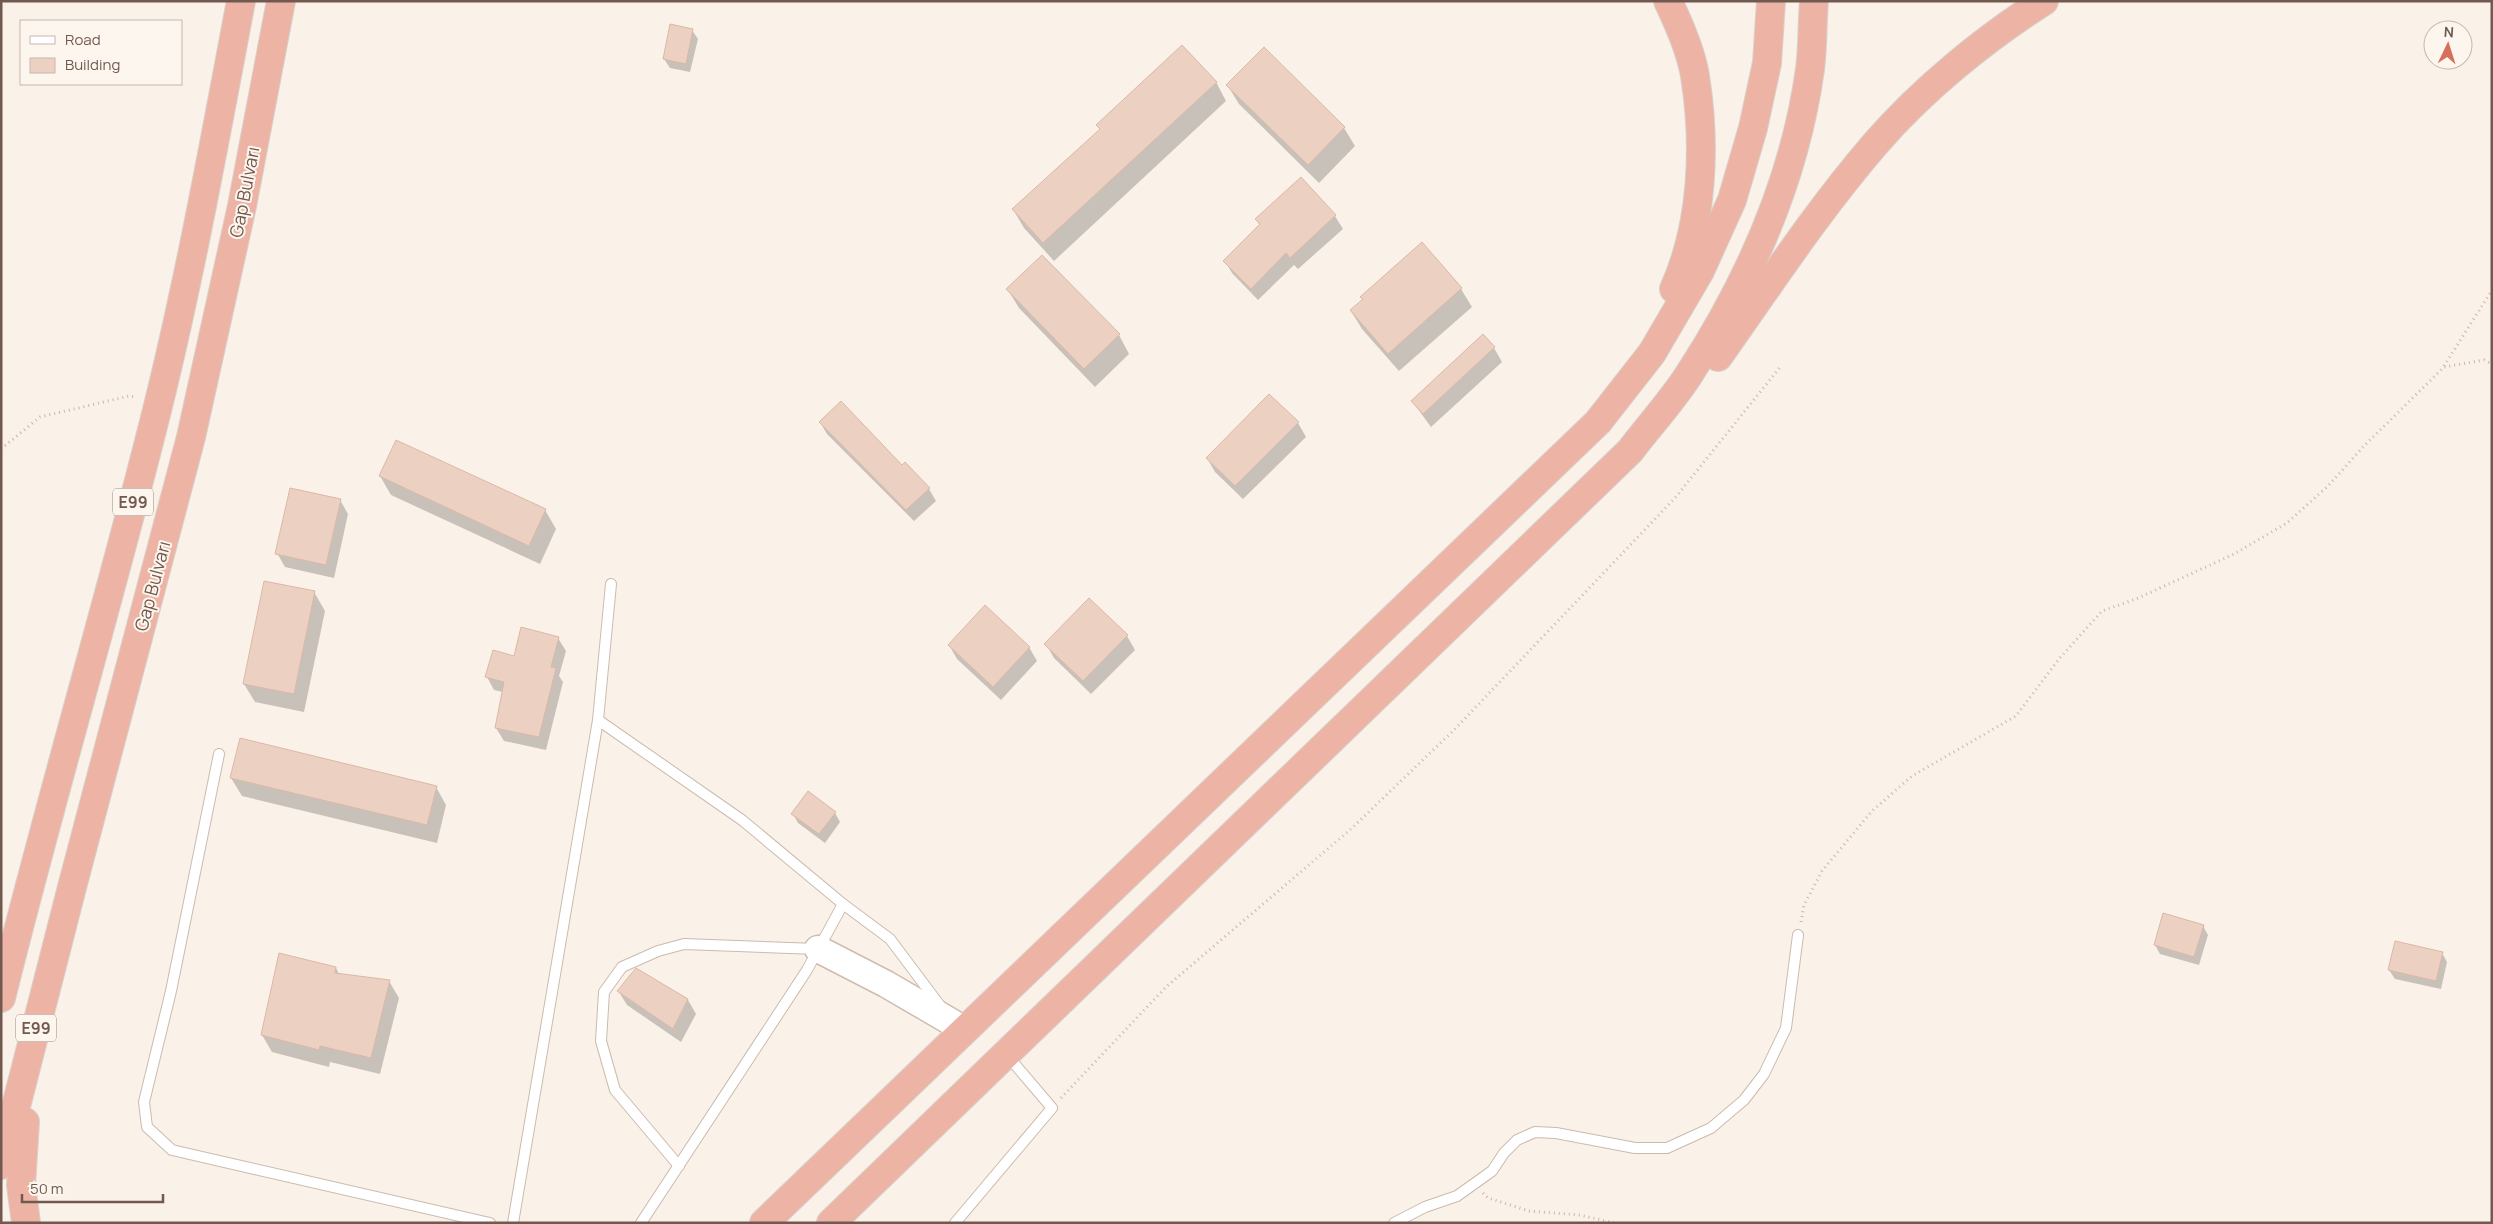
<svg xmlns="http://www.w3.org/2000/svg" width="2493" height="1224" viewBox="0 0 2493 1224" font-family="Manrope,sans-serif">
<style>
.shadow{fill:#0003}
.building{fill:#ecd1c3;stroke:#ddb7a5}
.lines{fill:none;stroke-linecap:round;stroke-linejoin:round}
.lane-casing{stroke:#cbbaaf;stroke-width:12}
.secondary-casing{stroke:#cfbcb0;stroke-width:29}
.highway-casing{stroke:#d7d1ce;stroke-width:30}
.path{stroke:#d1b4a6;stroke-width:3;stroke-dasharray:1 4;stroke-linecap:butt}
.lane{stroke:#fff;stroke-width:10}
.secondary{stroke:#fff;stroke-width:26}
.highway{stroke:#edb4a6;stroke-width:28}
.labels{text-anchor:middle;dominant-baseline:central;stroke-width:4;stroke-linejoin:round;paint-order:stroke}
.shield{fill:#fdf6ee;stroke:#9b887f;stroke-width:1}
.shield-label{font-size:16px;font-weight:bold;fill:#71594f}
.street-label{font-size:18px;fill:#71594f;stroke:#fdf6ee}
</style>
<rect width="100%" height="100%" fill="#faf2e8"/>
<g class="shadow">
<path d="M692 30 698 39 690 72 670 68 664 59Z"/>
<path d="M1264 49 1344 128 1355 146 1319 183 1239 104 1228 86Z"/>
<path d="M1216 82 1226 101 1054 261 1024 228 1013 209 1100 130 1098 126Z"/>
<path d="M1301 178 1335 216 1343 229 1298 269 1294 265 1258 300 1232 273 1225 261 1260 226 1256 219Z"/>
<path d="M1422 244 1461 289 1472 307 1399 371 1362 329 1351 311Z"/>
<path d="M1008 290 1119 335 1129 354 1095 387 1019 308Z"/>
<path d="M1494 348 1502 362 1431 427 1412 401Z"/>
<path d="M820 422 902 467 905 464 929 489 936 501 914 521 827 434Z"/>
<path d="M1298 423 1306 437 1243 499 1215 472 1207 458Z"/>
<path d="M380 476 545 510 556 529 540 564 391 495Z"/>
<path d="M340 500 348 514 334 578 285 567 277 553Z"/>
<path d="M314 592 325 611 304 712 255 702 244 684Z"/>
<path d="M1127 636 1135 650 1091 694 1054 658 1046 644Z"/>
<path d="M558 638 566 651 559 676 563 682 546 750 504 741 496 728 503 692 494 690 487 677Z"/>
<path d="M949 645 1029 647 1037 661 1001 700 957 659Z"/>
<path d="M231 778 436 787 446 805 437 843 242 796Z"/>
<path d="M835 813 840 822 825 843 798 823 793 814Z"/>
<path d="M2203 926 2208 935 2199 965 2160 954 2155 945Z"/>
<path d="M2442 953 2447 962 2441 989 2395 979 2389 970Z"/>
<path d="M336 968 339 974 389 981 399 998 380 1074 330 1062 329 1067 272 1052 262 1035Z"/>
<path d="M619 992 688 1000 696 1014 681 1042 627 1005Z"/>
</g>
<g class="building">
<path d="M670 24 693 29 686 64 663 59Z"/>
<path d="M1182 45 1217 82 1043 243 1012 209 1100 129 1096 125Z"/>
<path d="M1264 47 1345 127 1308 165 1226 85Z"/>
<path d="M1301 177 1336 215 1290 258 1286 253 1251 289 1223 261 1260 224 1255 219Z"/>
<path d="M1422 242 1462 288 1388 354 1350 310 1363 299 1360 297Z"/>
<path d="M1042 255 1120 334 1084 369 1006 289Z"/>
<path d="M1483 334 1495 347 1423 414 1411 401Z"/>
<path d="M1269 394 1299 422 1235 486 1206 458Z"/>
<path d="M841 401 902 465 905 462 930 488 906 510 819 422Z"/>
<path d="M396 440 546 509 529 546 379 476Z"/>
<path d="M290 488 341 499 326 565 275 554Z"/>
<path d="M264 581 315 591 294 694 243 684Z"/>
<path d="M1089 598 1128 635 1083 681 1044 644Z"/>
<path d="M985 605 1030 647 993 687 948 645Z"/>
<path d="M521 627 559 637 551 667 556 668 539 737 495 728 504 682 485 677 493 650 514 656Z"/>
<path d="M240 738 437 786 427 825 230 778Z"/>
<path d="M808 791 836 812 819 834 791 814Z"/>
<path d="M2163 913 2204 925 2194 957 2154 945Z"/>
<path d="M2395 941 2443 952 2436 981 2388 970Z"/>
<path d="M279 953 336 967 335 973 390 980 371 1058 320 1046 319 1050 261 1035Z"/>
<path d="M636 968 688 999 673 1029 617 991Z"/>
</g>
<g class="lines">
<defs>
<g id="lane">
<path d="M598 720 742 820 843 904 890 939 941 1007"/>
<path d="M219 754 171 991 144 1102 147 1127 172 1150 490 1223"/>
<path d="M679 1166 615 1090 601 1041 604 992 622 967 658 951 684 944 817 949"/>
<path d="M513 1223 598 720 611 584"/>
<path d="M641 1223 807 970 843 904"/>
<path d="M955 1223 1052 1108 1006 1054"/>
<path d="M1394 1223 1425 1207 1457 1196 1492 1171 1504 1153 1517 1140 1535 1132 1556 1133 1635 1148H1667L1711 1128 1744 1100 1764 1074 1786 1028 1798 935"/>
</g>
<path id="secondary" d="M818 949 886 984 953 1023"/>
<g id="highway">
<path d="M1668 1C1679 24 1691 51 1695 76 1706 145 1703 225 1674 289"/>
<path d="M1718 357C1769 285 1818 210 1876 143 1922 90 1984 39 2044 1"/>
<path d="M1 998C48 808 104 620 152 430 188 289 214 144 241 1"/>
<path d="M25 1122 21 1185 26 1223"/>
<path d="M1 1165 71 891 191 437 242 206 281 1"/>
<path d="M764 1223 1598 422 1652 353 1700 271 1732 200 1753 128 1767 63 1771 1"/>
<path d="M831 1223 1630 451C1649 426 1671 402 1688 376 1748 284 1795 179 1810 69 1813 47 1812 24 1814 1"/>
</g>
</defs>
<use href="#lane" class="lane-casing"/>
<use href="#secondary" class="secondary-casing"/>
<use href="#highway" class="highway-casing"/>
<g class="path">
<path d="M2444 366 2492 290"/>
<path d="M1 449 40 417 129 396 137 397"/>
<path d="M1801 922 1804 905 1822 871 1872 811 1912 776 2016 716 2059 659 2102 611 2136 599 2234 554 2287 523 2328 486 2363 447 2444 367 2484 360 2492 364"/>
<path d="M1061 1098 1166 987 1351 829 1454 730 1675 498 1781 366"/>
<path d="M1483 1193 1488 1198 1529 1211 1580 1215 1614 1223"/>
</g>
<use href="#lane" class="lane"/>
<use href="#secondary" class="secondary"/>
<use href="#highway" class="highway"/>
</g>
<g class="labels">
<g class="shield">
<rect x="113" y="488.5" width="40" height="27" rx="4"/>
<rect x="16" y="1014.5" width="40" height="27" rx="4"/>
</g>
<g class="shield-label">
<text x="133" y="502">E99</text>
<text x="36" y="1028">E99</text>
</g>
<g class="street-label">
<text transform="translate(244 192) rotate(-79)">Gap Bulvarı</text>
<text transform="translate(152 586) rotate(-75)">Gap Bulvarı</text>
</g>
</g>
<rect width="2493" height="1224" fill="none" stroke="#71594f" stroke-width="5"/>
<rect x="20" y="20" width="162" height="65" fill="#fdf6ee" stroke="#c5b7ae"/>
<rect x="30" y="36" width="25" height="8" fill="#ffffff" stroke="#c5b7ae"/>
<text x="65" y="45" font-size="15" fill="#71594f">Road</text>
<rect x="30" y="58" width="25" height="15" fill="#ecd1c3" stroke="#c5b7ae"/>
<text x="65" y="70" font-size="15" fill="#71594f">Building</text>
<g transform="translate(2448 45) rotate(4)"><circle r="24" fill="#fdf6ee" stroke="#c5b7ae"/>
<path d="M0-4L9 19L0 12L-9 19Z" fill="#d66f5b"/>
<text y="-8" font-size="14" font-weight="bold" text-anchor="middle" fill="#71594f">N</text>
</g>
<path d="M22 1194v8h141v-8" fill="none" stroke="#71594f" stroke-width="2.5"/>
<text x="30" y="1194" font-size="15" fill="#71594f" stroke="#fdf6ee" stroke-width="4" paint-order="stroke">50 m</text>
</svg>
